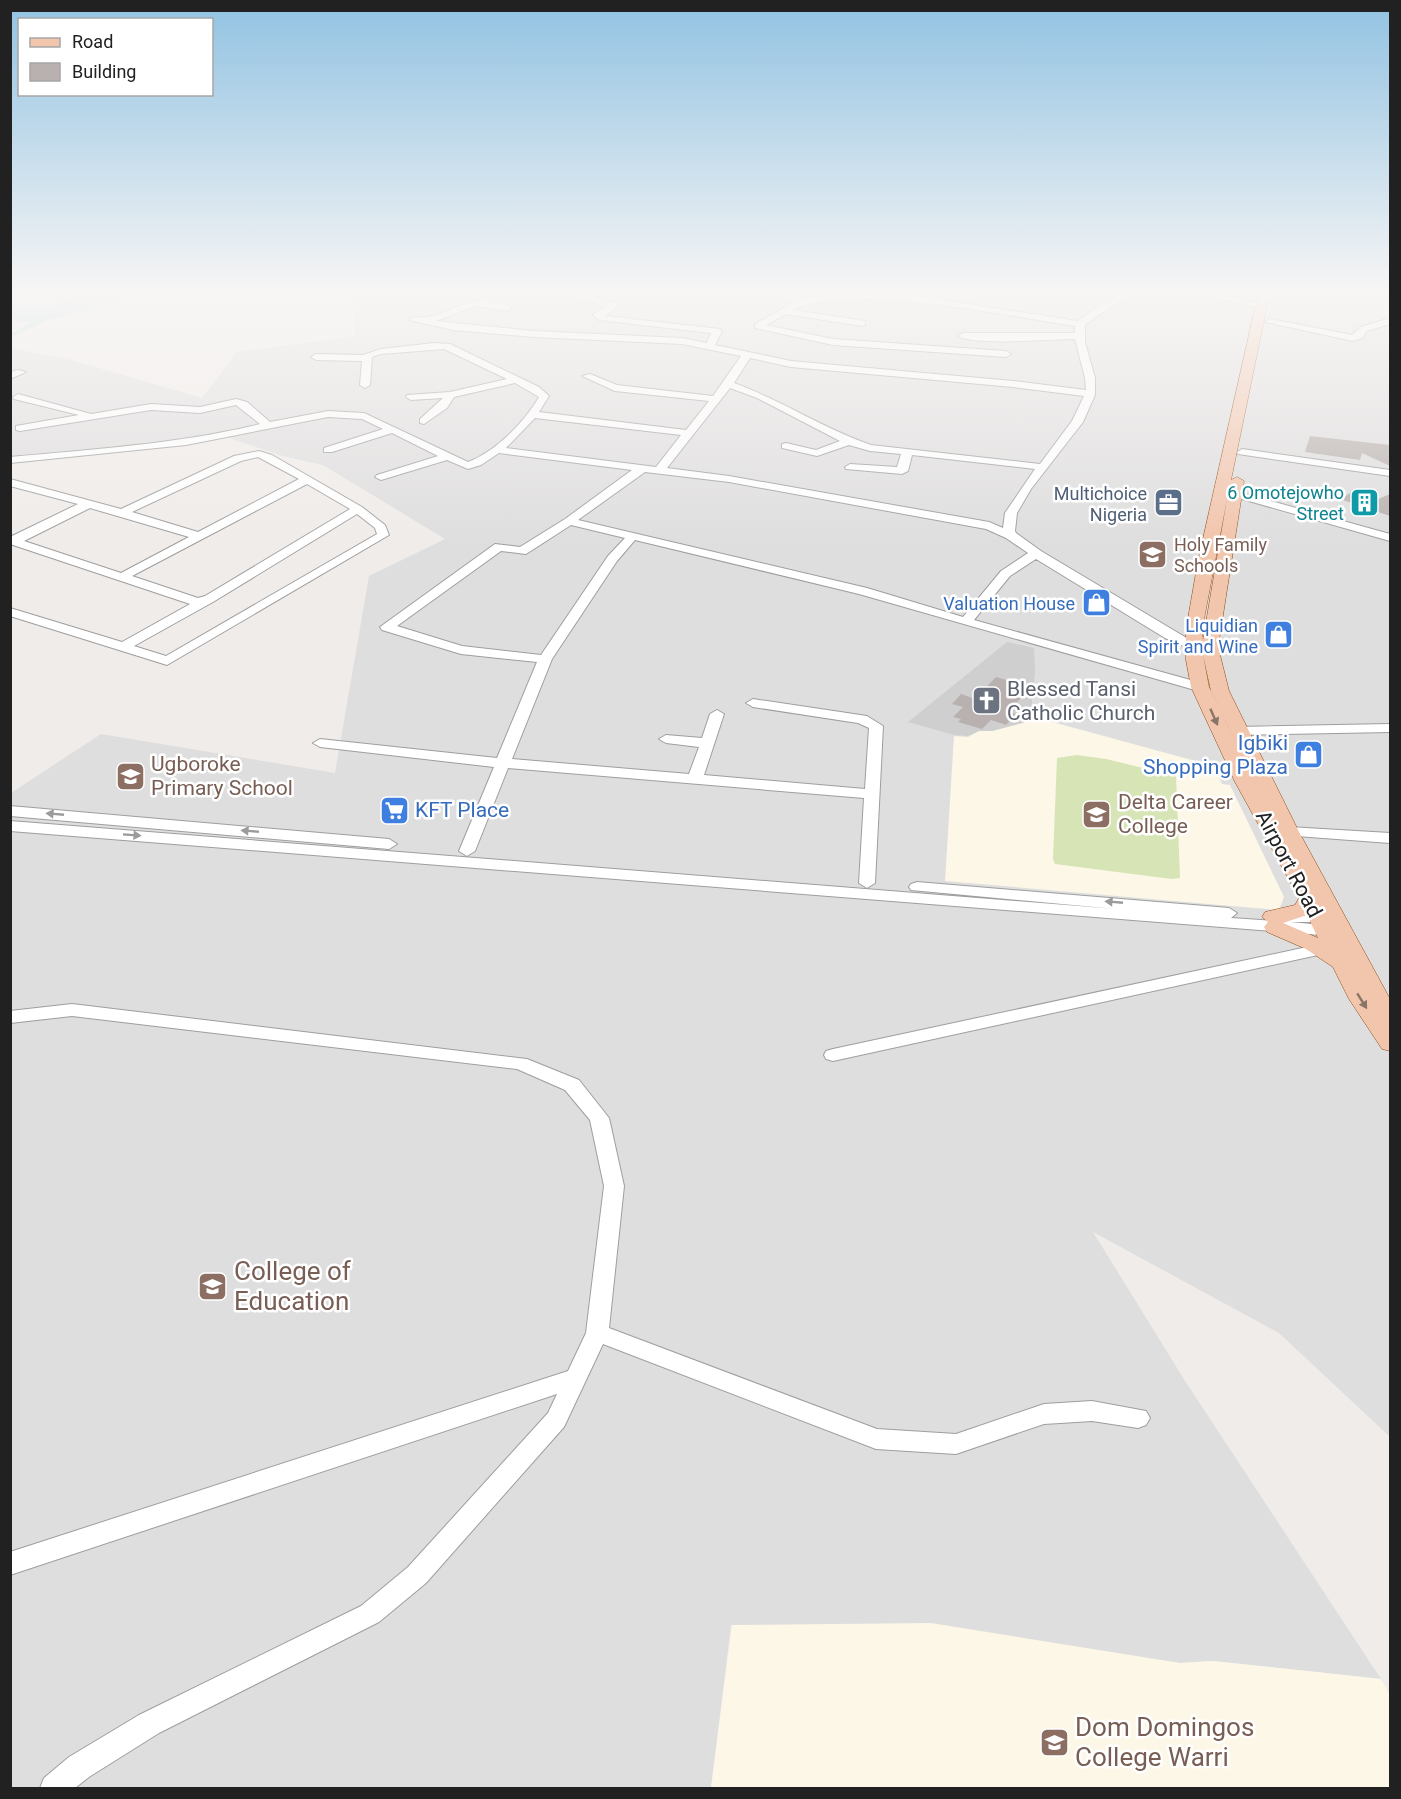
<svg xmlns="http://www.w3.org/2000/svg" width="1401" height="1799" viewBox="0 0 1401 1799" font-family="Roboto,sans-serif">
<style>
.residential{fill:#dfdede}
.education{fill:#fcf7e7}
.religious{fill:#cfcfcf}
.grass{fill:#d6e4b6}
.water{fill:#afd8d8}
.building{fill:#b9b1af}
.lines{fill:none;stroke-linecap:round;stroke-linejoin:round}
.minor-casing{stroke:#9e9e9e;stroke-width:2}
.major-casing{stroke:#8c4a12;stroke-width:1}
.minor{fill:#fff;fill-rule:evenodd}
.major{fill:#f2c5ad;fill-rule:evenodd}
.oneway{fill:#8a7367}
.oneway2{fill:#9b9b9b}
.labels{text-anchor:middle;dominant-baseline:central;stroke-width:5;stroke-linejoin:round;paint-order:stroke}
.far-culture-label{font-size:18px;fill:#0d838f;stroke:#fff;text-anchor:end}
.far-service-label{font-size:18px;fill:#4e5e75;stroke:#fff;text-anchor:end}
.far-education-label{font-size:18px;fill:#785e54;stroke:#fff;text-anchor:start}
.far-shop-label{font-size:18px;fill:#366cbe;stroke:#fff;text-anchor:end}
.worship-label{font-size:21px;fill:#5b616d;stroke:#fff;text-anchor:start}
.shop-label{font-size:21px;fill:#366cbe;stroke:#fff;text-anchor:end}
.education-label{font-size:21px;fill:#785e54;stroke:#fff;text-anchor:start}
.street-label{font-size:21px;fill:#212121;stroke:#fff}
.near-education-label{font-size:26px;fill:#785e54;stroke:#fff;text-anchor:start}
</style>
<rect width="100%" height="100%" fill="#f0ece9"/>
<path class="residential" d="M353 291H1390V1437L1279 1333 1093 1232 1187 1384 1381 1679 1213 1661 1180 1663 731 1625 711 1788H11V793L101 734 335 773 369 576 445 539 323 465 283 456 226 437 11 460 10 348 71 360 202 398 237 352 355 336Z"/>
<g class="education">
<path d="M1038 718 1232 771 1219 778 1222 784 1230 785 1284 897 1279 910 945 881 954 736 968 737 979 731H992Z"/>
<path d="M931 1623 1180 1663 1213 1661 1381 1679 1390 1695V1788H711L732 1625Z"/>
</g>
<path class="religious" d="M1007 642 1034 648 1035 672 1030 721 992 731H979L968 736 954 735 908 722Z"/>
<path class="grass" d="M1077 755 1106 759 1176 776 1180 878 1172 879 1055 864 1053 859 1057 758Z"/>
<path class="water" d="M102 291H138L106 305 48 320 11 337V334L30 322 11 321V306L52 305Z"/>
<g class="building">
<path d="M1310 436 1390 445V466L1362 453 1360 460 1305 452Z"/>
<path d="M1352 492 1376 500 1390 494V516L1340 499Z"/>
<path d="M996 677 1031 687 1008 712 1016 714 1006 725 991 720 982 729 958 722 961 719 953 717 963 707 952 704 961 694 975 699Z"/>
</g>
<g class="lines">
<defs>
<g id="minor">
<path d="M546 291H564L617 303V307L605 316 720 329 722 331 715 345 791 361 1013 381 1086 390 1085 378 1075 339C1053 339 973 346 958 336L963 333H1075V326C1014 317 844 281 793 310L865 321V325L862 326 786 314 766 325 833 339 1006 351 1011 354 1006 357 833 345 755 328V324L793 303 760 291H775L800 299 827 295 918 296 1078 321C1098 307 1118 291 1142 291L1110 307 1085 325V342L1095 378V395L1083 422 1031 489 1017 513 1015 531 1016 533 1041 551 1200 646 1193 650 1165 638 1036 559 1010 576 974 620 1205 684 1207 687 1205 690H1195L859 594 635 540 617 561 552 659 512 759 689 774 699 747 666 743 659 739 666 735 702 738 710 714 717 710 724 714 704 775 865 789 869 728 858 723 753 707 746 703 753 699 867 716 883 726 875 883 867 888 859 883 864 798 508 768 475 851 467 856 459 851 494 767 320 747 313 743 320 739 497 758 537 662 461 654 382 630 380 627 495 544 520 547 565 519 632 470 499 453 481 465 468 469 447 460 381 480 375 477 377 475 438 456 392 433 332 452H324V448L383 429 362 419 328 417 186 445 10 463V457C94 449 179 444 260 424L236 405 200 413 151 410 20 431 16 430V426L79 415 14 399 13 397 18 394 91 414 151 404 200 407 236 399 247 402 270 422 328 411 364 413 468 462C497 451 525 421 539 397L515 383 454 397 447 408 424 424 420 423V419L443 398 411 400 406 397 407 395 450 392 507 379 444 349 381 354 372 357 370 385 365 388 360 385 362 361 316 360 311 357 316 354 363 355 381 349 434 343 450 344 539 387 549 396 539 412 686 430 709 401 615 391 582 376 590 374 617 385 713 396 741 356 682 344 534 337 453 330 409 320 414 317C445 323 475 283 511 308L507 311 475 306 436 321 534 331 682 338 707 343 711 333 599 320 593 315 606 306ZM750 358 791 367 1013 387 1084 396 1072 421 1040 464 871 445C824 429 781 400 734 383ZM730 388 757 398 840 441 816 450 786 443 782 444V448L817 456 849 445 870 451 901 454 897 467 850 464 845 467 846 469 902 474 908 471 912 455 1035 469 1005 513 1003 528 989 522 729 476 667 468ZM535 418 681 435 656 467 506 448ZM645 472 729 482 986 529 1006 538 1028 553 1001 571 963 617 867 588 578 520ZM571 525 625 538 608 556 541 655 462 646 397 626 501 551 526 554Z"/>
<path d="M1184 291H1204L1266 305 1262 308Z"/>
<path d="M1390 318V324L1367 331 1362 338 1353 341 1265 322 1270 319 1352 335 1361 327Z"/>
<path d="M18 370 26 372 10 379V372Z"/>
<path d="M1242 449 1390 470V476L1238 454 1237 452Z"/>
<path d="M259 451 272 455 362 507 385 525 389 535 167 665 10 616V608L122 642 190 604 10 544V537L78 504 10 486V479L121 509 234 456ZM258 457 299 479 198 532 132 512 241 461ZM307 484 350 509 205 596 198 598 132 576ZM90 508 189 537 121 573 24 541ZM357 514 375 528 377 534 166 656 134 646 213 602Z"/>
<path d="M1235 491 1390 534V541L1231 496 1229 494Z"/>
<path d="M1390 724V732L1238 735 1231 731 1238 727Z"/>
<path d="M10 806 389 839 397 844 389 849 10 816Z"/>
<path d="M10 821 1116 909 911 890 909 887 911 884 917 882 1229 908 1237 913 1231 918 1275 921 1271 917 1273 913 1279 912 1331 913 1337 914 1339 918 1337 922H1290L1334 926 1340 927 1342 931 1340 935 1334 936 10 831Z"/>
<path d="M1289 827 1390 833V843L1283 835 1281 832Z"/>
<path d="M1321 944 1327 945 1330 949 1327 953 833 1061 826 1059 824 1055 826 1051 833 1049Z"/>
<path d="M72 1004 527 1059 579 1080 609 1118 624 1186 609 1328 877 1429 956 1434 1044 1404 1092 1401 1146 1411 1150 1418 1146 1425 1138 1428 1092 1421 1044 1424 956 1454 876 1449 603 1344 564 1427 426 1583 379 1622 159 1733 89 1777 75 1788H40L44 1778 69 1757 139 1715 361 1606 408 1567 548 1413 557 1394 10 1575V1552L568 1371 586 1333 604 1186 590 1120 565 1090 517 1069 72 1016 10 1023V1011Z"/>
</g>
<path id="major" d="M1259 291H1270L1231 480 1237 477 1244 481 1218 647 1229 691 1299 832 1390 999V1051L1382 1049 1349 999 1333 967 1306 949 1267 932 1264 927 1268 922 1262 917 1265 912 1295 905 1299 898 1235 782 1191 687 1186 660V630L1198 561ZM1227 499 1203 640 1202 630ZM1203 655 1211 691 1258 788 1209 687ZM1307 915 1318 938 1283 923Z"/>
</defs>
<use href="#minor" class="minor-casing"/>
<use href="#major" class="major-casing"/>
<use href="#minor" class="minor"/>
<use href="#major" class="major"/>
</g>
<defs><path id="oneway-solid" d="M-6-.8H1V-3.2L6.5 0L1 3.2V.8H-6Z" transform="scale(1.5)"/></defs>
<g class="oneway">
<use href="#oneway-solid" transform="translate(1214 717) rotate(66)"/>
<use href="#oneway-solid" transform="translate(1362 1001) rotate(58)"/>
</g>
<g class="oneway2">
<use href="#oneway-solid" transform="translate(55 814) rotate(-175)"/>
<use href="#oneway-solid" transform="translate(250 831) rotate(-175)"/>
<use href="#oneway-solid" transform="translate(132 835) rotate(4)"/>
<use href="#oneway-solid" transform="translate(1114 902) rotate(-175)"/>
</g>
<linearGradient id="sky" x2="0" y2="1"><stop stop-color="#91c2e2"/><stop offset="0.54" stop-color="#f8f6f5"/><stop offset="1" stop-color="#f8f6f5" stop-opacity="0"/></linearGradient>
<rect width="1401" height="543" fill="url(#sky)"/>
<defs>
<symbol id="building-square" viewBox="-11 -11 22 22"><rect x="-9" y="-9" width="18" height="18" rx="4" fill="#0f9aa8" stroke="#fff"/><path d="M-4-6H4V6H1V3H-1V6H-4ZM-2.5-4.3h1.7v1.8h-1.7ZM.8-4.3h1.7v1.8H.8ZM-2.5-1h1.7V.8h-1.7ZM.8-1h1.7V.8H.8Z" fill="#fff"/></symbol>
<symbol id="office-square" viewBox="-11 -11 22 22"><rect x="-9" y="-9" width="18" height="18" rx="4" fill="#5c6f8a" stroke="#fff"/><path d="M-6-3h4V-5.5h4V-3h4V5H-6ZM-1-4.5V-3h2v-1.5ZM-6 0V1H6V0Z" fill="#fff"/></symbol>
<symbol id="school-square" viewBox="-11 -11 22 22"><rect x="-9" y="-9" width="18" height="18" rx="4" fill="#8d6e63" stroke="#fff"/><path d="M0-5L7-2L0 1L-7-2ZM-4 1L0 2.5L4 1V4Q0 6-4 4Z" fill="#fff"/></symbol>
<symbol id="shop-square" viewBox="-11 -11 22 22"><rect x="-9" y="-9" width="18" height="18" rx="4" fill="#3f7fe0" stroke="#fff"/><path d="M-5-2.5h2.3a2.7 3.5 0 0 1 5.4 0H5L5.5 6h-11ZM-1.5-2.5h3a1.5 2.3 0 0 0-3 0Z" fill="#fff"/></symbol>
<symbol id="church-square" viewBox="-11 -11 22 22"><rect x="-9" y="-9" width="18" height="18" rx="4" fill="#6b7280" stroke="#fff"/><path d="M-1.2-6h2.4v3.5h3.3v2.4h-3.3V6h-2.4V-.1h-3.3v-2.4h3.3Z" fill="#fff"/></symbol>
<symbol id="supermarket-square" viewBox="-11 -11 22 22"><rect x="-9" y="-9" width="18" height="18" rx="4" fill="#3f7fe0" stroke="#fff"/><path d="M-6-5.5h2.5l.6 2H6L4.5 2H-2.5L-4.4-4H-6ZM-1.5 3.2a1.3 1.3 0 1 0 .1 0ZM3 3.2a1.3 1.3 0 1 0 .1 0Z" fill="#fff"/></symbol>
</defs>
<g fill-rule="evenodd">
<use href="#building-square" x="1348" y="486" width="33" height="33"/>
<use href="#office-square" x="1152" y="486" width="33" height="33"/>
<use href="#school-square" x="1136" y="538" width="33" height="33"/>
<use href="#shop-square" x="1080" y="586" width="33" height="33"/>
<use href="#shop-square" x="1262" y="618" width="33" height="33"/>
<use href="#church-square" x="970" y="684" width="33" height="33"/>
<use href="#shop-square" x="1292" y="738" width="33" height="33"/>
<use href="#school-square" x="114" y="760" width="33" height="33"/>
<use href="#supermarket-square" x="378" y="794" width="33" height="33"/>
<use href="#school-square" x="1080" y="798" width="33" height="33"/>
<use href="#school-square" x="196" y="1270" width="33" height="33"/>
<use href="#school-square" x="1038" y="1726" width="33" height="33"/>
</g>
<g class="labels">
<g class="far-culture-label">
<text x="1344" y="492">6 Omotejowho<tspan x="1344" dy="21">Street</tspan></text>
</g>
<g class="far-service-label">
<text x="1147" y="493">Multichoice<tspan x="1147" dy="21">Nigeria</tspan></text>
</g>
<g class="far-education-label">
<text x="1174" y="544">Holy Family<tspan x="1174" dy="21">Schools</tspan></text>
</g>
<g class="far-shop-label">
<text x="1075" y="603">Valuation House</text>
<text x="1258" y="625">Liquidian<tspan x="1258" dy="21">Spirit and Wine</tspan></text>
</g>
<g class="worship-label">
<text x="1007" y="689">Blessed Tansi<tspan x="1007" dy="24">Catholic Church</tspan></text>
</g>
<g class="shop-label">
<text x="1288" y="743">Igbiki<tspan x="1288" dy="24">Shopping Plaza</tspan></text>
<text x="415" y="810" text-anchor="start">KFT Place</text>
</g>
<g class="education-label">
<text x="151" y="764">Ugboroke<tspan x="151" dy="24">Primary School</tspan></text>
<text x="1118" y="802">Delta Career<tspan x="1118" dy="24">College</tspan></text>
</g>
<g class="street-label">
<text transform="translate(1289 864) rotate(62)">Airport Road</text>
</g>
<g class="near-education-label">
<text x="234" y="1271">College of<tspan x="234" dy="30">Education</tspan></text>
<text x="1075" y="1727">Dom Domingos<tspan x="1075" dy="30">College Warri</tspan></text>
</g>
</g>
<rect width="1401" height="1799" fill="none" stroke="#212121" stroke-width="24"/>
<rect x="18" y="18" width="195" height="78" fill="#ffffff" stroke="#a6a6a6" stroke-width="1.5"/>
<rect x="30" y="38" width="30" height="9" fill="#f2c5ad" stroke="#a6a6a6" stroke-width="1.5"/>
<text x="72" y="48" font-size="18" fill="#212121">Road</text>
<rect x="30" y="63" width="30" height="18" fill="#b9b1af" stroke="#a6a6a6" stroke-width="1.5"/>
<text x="72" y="78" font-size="18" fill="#212121">Building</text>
</svg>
